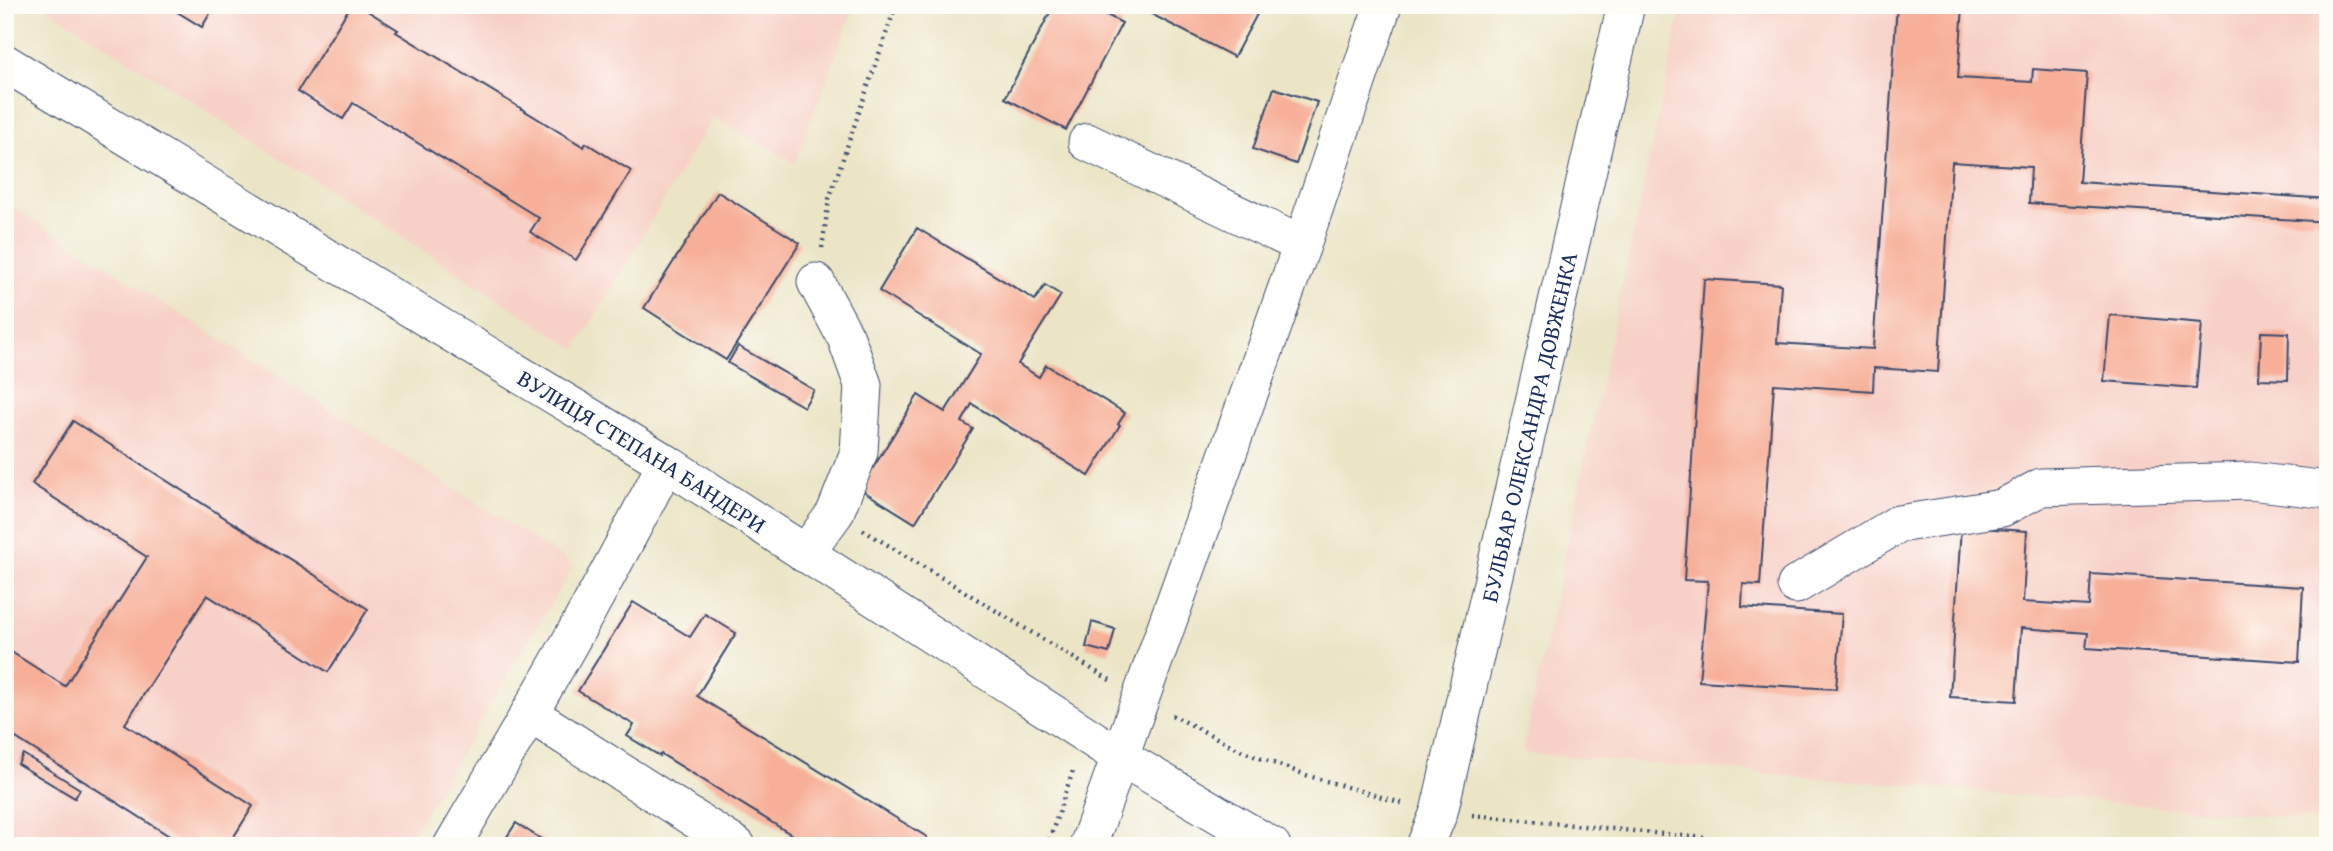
<svg xmlns="http://www.w3.org/2000/svg" width="2333" height="851" viewBox="0 0 2333 851" font-family="'Gentium Book Plus',serif">
<style>
.built{fill:#f7d1c8}
.building{fill:#f7af97}
.lines{fill:none;stroke-linecap:round;stroke-linejoin:round}
.minor-casing{stroke:#3a4a6e;stroke-width:39}
.path{stroke:#3a4a6e;stroke-width:4.5;stroke-dasharray:2 5;stroke-linecap:butt}
.minor{stroke:#fff;stroke-width:37}
.labels{text-anchor:middle;dominant-baseline:central;stroke-width:5;stroke-linejoin:round;paint-order:stroke}
.street-label{font-size:23px;fill:#1b2f5e;stroke:#fdfcf7}
</style>
<rect width="100%" height="100%" fill="#fdfcf7"/>
<filter id="ink" filterUnits="userSpaceOnUse"><feTurbulence type="fractalNoise" baseFrequency=".0143" numOctaves="2"/><feDisplacementMap in="SourceGraphic" scale="14" xChannelSelector="R" yChannelSelector="G"/><feConvolveMatrix kernelMatrix="1 2 1 2 8 2 1 2 1" color-interpolation-filters="sRGB"/></filter>
<filter id="wash" filterUnits="userSpaceOnUse"><feTurbulence type="fractalNoise" baseFrequency=".00686" numOctaves="4" result="noise"/><feDisplacementMap in="SourceGraphic" scale="28" xChannelSelector="R" yChannelSelector="G"/><feGaussianBlur stdDeviation="1.57" result="paint"/><feColorMatrix in="noise" values="0 0 0 0 0 0 0 0 0 0 0 0 0 0 0 0 0 1.4 0 .05"/><feComposite in="paint" operator="in"/></filter>
<g filter="url(#wash)">
<rect width="100%" height="100%" fill="#ebe5c6"/>
<g class="built">
<path d="M42 5H855L795 163 713 117 576 349Z"/>
<path d="M1682 5H2328V821L1522 753Z"/>
<path d="M5 202 574 565 405 846H5Z"/>
</g>
<g id="blocks">
<g class="building">
<path d="M166 5H215L202 27Z"/>
<path d="M351 5H358L398 30 396 32 584 147 586 143 631 171 576 260 530 232 539 218 353 103 343 119 298 91Z"/>
<path d="M1054 5H1107L1103 13 1122 23 1066 130 1005 98Z"/>
<path d="M1134 5H1262L1234 57Z"/>
<path d="M1897 5H1963L1958 78 2032 82 2033 69 2087 73 2079 182 2328 199V222L2029 203 2031 167 1952 162 1938 372 1874 368 1873 391 1774 384 1760 585 1743 584 1742 607 1842 614 1836 689 1699 681 1708 581 1684 580 1704 279 1781 284 1777 343 1873 349Z"/>
<path d="M1274 88 1317 102 1296 164 1253 149Z"/>
<path d="M718 192 800 243 726 360 644 308Z"/>
<path d="M917 228 1035 300 1045 285 1061 295 1018 364 1039 377 1046 365 1125 413 1118 424 1120 425 1089 476 972 404 962 422 973 429 915 523 860 489 918 395 945 412 981 354 879 291Z"/>
<path d="M2110 315 2202 323 2196 388 2104 381Z"/>
<path d="M2261 332 2289 333 2288 380 2259 379Z"/>
<path d="M738 346 814 390 804 407 728 363Z"/>
<path d="M73 421 368 609 328 672 207 595 125 724 253 806 228 846H185L5 731V648L65 686 147 557 32 484Z"/>
<path d="M1961 527 2027 531 2023 602 2089 606 2091 574 2303 587 2299 662 2086 648 2088 633 2021 628 2016 701 1950 697Z"/>
<path d="M633 602 690 637 705 614 736 633 697 696 927 837 921 846H810L661 754 660 756 627 736 634 725 578 691Z"/>
<path d="M1092 622 1115 629 1109 653 1086 647Z"/>
<path d="M23 754 80 789 75 798 18 764Z"/>
<path d="M516 823 552 846H501Z"/>
</g>
</g>
</g>
<g filter="url(#ink)">
<use href="#blocks" fill-opacity="0" stroke="#3a4a6e" stroke-width="2"/>
<g class="lines">
<defs>
<g id="minor">
<path id="s1" d="M5 63 666 463 1119 756 1272 846"/>
<path d="M1087 142 1302 245"/>
<path d="M805 554 835 513 859 452 863 385 846 338 816 282"/>
<path d="M1796 585 1898 524 2002 508 2041 487 2250 481 2328 490"/>
<path d="M530 714 737 846"/>
<path d="M452 846C526 720 600 594 666 463"/>
<path d="M1088 846 1302 245 1383 5"/>
<path id="s2" d="M1425 846 1439 812 1626 5"/>
</g>
</defs>
<use href="#minor" class="minor-casing"/>
<g class="path">
<path d="M822 248 829 199 896 5"/>
<path d="M863 530 1110 680"/>
<path d="M1172 715 1246 753 1309 776 1405 804"/>
<path d="M1472 815 1785 846"/>
<path d="M1047 846 1074 768"/>
</g>
<use href="#minor" class="minor"/>
</g>
</g>
<g class="labels">
<g class="street-label">
<text stroke="none"><textPath href="#s2" startOffset="432">БУЛЬВАР ОЛЕКСАНДРА ДОВЖЕНКА</textPath></text>
<text stroke="none"><textPath href="#s1" startOffset="746">ВУЛИЦЯ СТЕПАНА БАНДЕРИ</textPath></text>
</g>
</g>
<rect width="2333" height="851" fill="none" stroke="#fdfcf7" stroke-width="28"/>
</svg>
